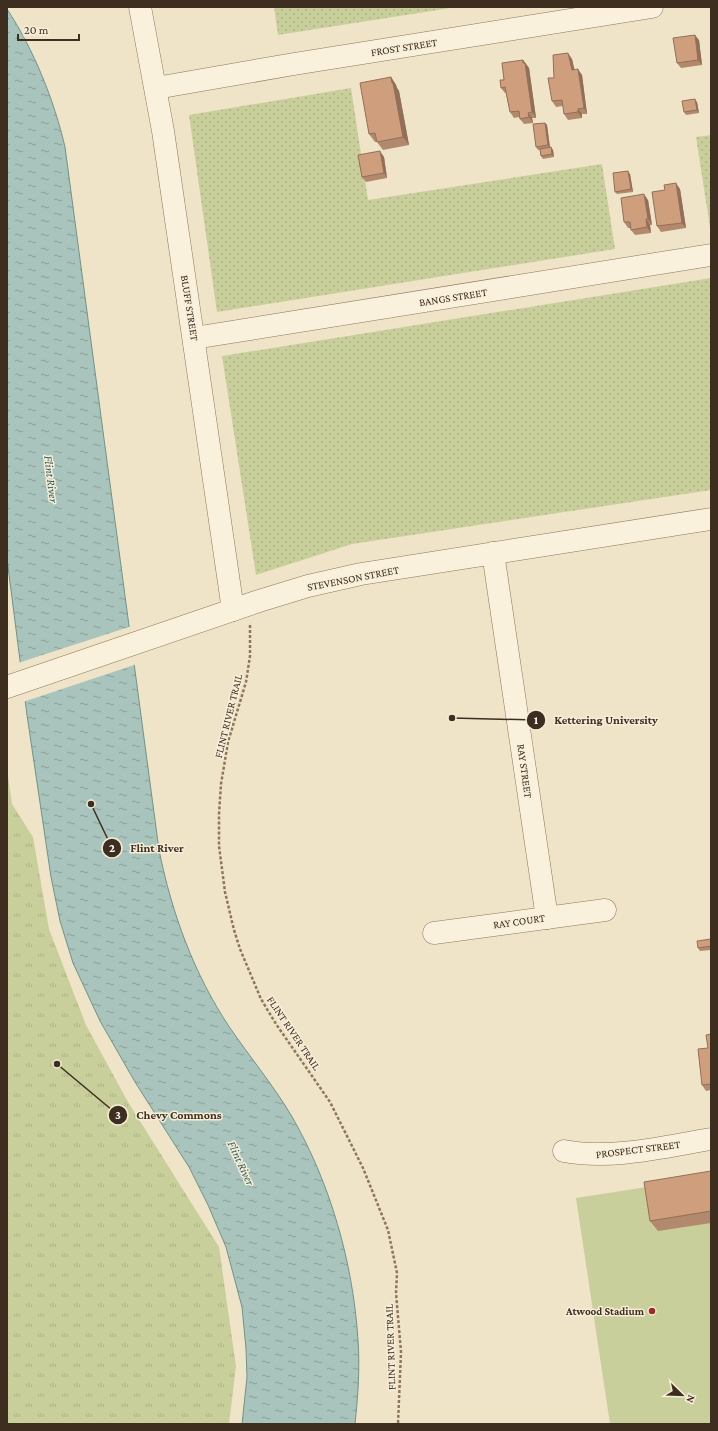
<svg xmlns="http://www.w3.org/2000/svg" width="718" height="1431" viewBox="0 0 718 1431" font-family="'Crimson Pro',serif">
<style>
.grass{fill:url(#grass-dots)}
.park{fill:url(#park-tufts)}
.garden{fill:#c9cf9b}
.water{fill:url(#water-ripples);stroke:#6f938a}
.pier{fill:#f0e4c8}
.lines{fill:none;stroke-linecap:round;stroke-linejoin:round}
.minor-casing{stroke:#8d765c;stroke-width:23}
.path{stroke:#8d765c;stroke-width:2.5;stroke-dasharray:3 2;stroke-linecap:butt}
.minor{stroke:#faf1dc;stroke-width:22}
.wall{fill:#b2896c}
.shaded-wall{fill:#916f58}
.building{fill:#cf9f7d;stroke:#916f58}
.poi-dot{fill:#9e2a2b;stroke:#f7eed8;stroke-width:1.5}
.labels{text-anchor:middle;dominant-baseline:central;stroke-width:3;stroke-linejoin:round;paint-order:stroke}
.street-label{font-size:11px;fill:#3d2e20;stroke:#f7eed8}
.poi-label{font-size:11px;font-weight:bold;fill:#3d2e20;stroke:#f7eed8;text-anchor:end}
.water-label{font-size:12px;font-style:italic;fill:#2f5d5a;stroke:#f7eed8}
.leader{fill:none;stroke:#3d2e20;stroke-width:1.5}
.callout-dot{fill:#3d2e20;stroke:#f7eed8;stroke-width:1.5}
.mark-label{font-size:12px;text-anchor:middle;font-weight:bold;fill:#fff}
.callout-label{font-size:12px;text-anchor:middle;font-weight:bold;fill:#3d2e20;stroke:#f7eed8;stroke-width:3;stroke-linejoin:round;paint-order:stroke}
</style>
<defs>
<pattern id="grass-dots" width="8" height="8" patternUnits="userSpaceOnUse"><rect width="8" height="8" fill="#c9cf9b"/><path d="M2 2h.1M6 6h.1" fill="none" stroke="#aeb285" stroke-width="1.8" stroke-linecap="round"/></pattern>
<pattern id="park-tufts" width="24" height="20" patternUnits="userSpaceOnUse"><rect width="24" height="20" fill="#c9cf9b"/><path d="M3 7l-1-3M5 7V3M7 7l1-3M15 17l-1-3M17 17v-4M19 17l1-3" fill="none" stroke="#aeb285"/></pattern>
<pattern id="water-ripples" width="26" height="14" patternUnits="userSpaceOnUse"><rect width="26" height="14" fill="#a9c4bc"/><path d="M2 4q2-2 4 0t4 0M15 11q2-2 4 0t4 0" fill="none" stroke="#8ba098"/></pattern>
</defs>
<rect width="100%" height="100%" fill="#f0e4c8"/>
<g class="grass">
<path d="M274 7H457L278 35Z"/>
<path d="M351 88 368 200 602 164 615 249 217 312 189 115Z"/>
<path d="M711 135V234L696 137Z"/>
<path d="M711 278V490L352 544 256 575 222 356Z"/>
</g>
<path class="park" d="M7 768 12 804 33 837 49 929 86 1025 128 1102 219 1247 236 1366 229 1424H7Z"/>
<path class="garden" d="M711 1177V1424H610L576 1198Z"/>
<path class="water" d="M7 9C34 50 54 100 65 147L159 850C172 914 194 974 230 1028 250 1057 273 1085 291 1115 330 1182 353 1262 358 1340 360 1368 358 1396 355 1424H242L247 1377 246 1349 242 1307 226 1247 208 1205 189 1167 135 1082 100 1021 73 963 60 921 51 877 27 715 7 559Z"/>
<path class="pier" d="M132 626 137 664 23 702 18 663Z"/>
<g class="lines">
<defs>
<g id="minor">
<path d="M140 7 163 131 233 610"/>
<path d="M156 88 294 64 652 7"/>
<path d="M194 338 711 255"/>
<path d="M493 553 547 918"/>
<path d="M7 687 259 601 308 586 361 574 711 519"/>
<path d="M434 933 605 910"/>
<path d="M564 1151C613 1160 663 1147 711 1139"/>
</g>
</defs>
<use href="#minor" class="minor-casing"/>
<path class="path" d="M250 625V656L246 682 228 742 221 784 219 814V846L225 892 234 930 240 949 261 999 276 1024 330 1102 363 1168 388 1230 397 1273 396 1293 401 1352 398 1424"/>
<use href="#minor" class="minor"/>
</g>
<g class="wall">
<path d="M699 40 702 65 681 68 677 63Z"/>
<path d="M572 59 574 70 582 75 587 114H582V118L568 120 564 114 563 106 556 107 552 101 554 78Z"/>
<path d="M523 60 529 68 536 118H532L533 123 524 124 520 119 519 117 514 118 510 112 506 93H505L501 88 504 80Z"/>
<path d="M391 77 396 85 397 88 399 91 409 145 383 150 377 142H375L369 134Z"/>
<path d="M697 102 699 113 686 115 684 112Z"/>
<path d="M545 123 547 125 550 147H551L553 150 554 157 543 159 541 156 540 150H538L536 147Z"/>
<path d="M384 157 387 178 366 182 362 177Z"/>
<path d="M630 174 633 192 617 194 615 192Z"/>
<path d="M680 189 686 228 661 232 657 226Z"/>
<path d="M648 200 652 225H650L651 233 635 235 631 230 630 228H628L624 222Z"/>
<path d="M711 939V950L700 951 698 948Z"/>
<path d="M711 1034V1090L706 1091 702 1085 708 1048Z"/>
<path d="M711 1171V1223L658 1231 650 1221Z"/>
</g>
<g class="shaded-wall">
<path d="M695 35 699 40 702 65 698 60Z"/>
<path d="M568 53 572 59 576 76 572 70Z"/>
<path d="M523 60 529 68 536 118 532 112Z"/>
<path d="M578 69 582 75 587 114 584 108Z"/>
<path d="M391 77 396 85 397 88 399 91 409 145 403 137Z"/>
<path d="M695 99 697 102 699 113 697 110Z"/>
<path d="M578 109 582 114V118L578 112Z"/>
<path d="M528 113 532 118 533 123 529 117Z"/>
<path d="M545 123 547 125 550 148 548 145Z"/>
<path d="M551 147 553 150 554 157 552 154Z"/>
<path d="M380 151 384 157 387 178 384 173Z"/>
<path d="M628 171 630 174 633 192 631 189Z"/>
<path d="M676 183 680 189 686 228 682 223Z"/>
<path d="M644 194 648 200 652 225 648 219Z"/>
<path d="M646 219 650 225 651 233 647 227Z"/>
</g>
<g class="building">
<path d="M695 35 698 60 677 63 673 38Z"/>
<path d="M568 53 572 70 578 69 584 108 578 109V112L564 114 562 100 552 101 548 78H554L553 55Z"/>
<path d="M523 60V63H525L532 112 528 113 529 117 520 119 519 111 510 112 505 87 501 88 500 80H504L502 63Z"/>
<path d="M391 77 392 83H393L403 137 377 142 375 133 369 134 360 83Z"/>
<path d="M695 99 697 110 684 112 682 101Z"/>
<path d="M545 123 548 145 536 147 533 124Z"/>
<path d="M551 147 552 154 541 156 540 149Z"/>
<path d="M380 151 384 173 362 177 358 155Z"/>
<path d="M628 171 631 189 615 192 613 173Z"/>
<path d="M676 183 682 223 657 226 652 192 665 190 664 185Z"/>
<path d="M644 194 648 219H646L647 227 631 230 630 222H624L621 198Z"/>
<path d="M711 939V946L698 948 697 941Z"/>
<path d="M711 1034V1084L702 1085 698 1049 708 1048 706 1035Z"/>
<path d="M711 1171V1211L650 1221 644 1182Z"/>
</g>
<circle class="poi-dot" cx="652" cy="1311" r="4"/>
<g class="labels">
<g class="street-label">
<text transform="translate(404 47) rotate(-9)">FROST STREET</text>
<text transform="translate(453 297) rotate(-9)">BANGS STREET</text>
<text transform="translate(190 308) rotate(81)">BLUFF STREET</text>
<text transform="translate(353 578) rotate(-11)">STEVENSON STREET</text>
<text transform="translate(228 716) rotate(-76)">FLINT RIVER TRAIL</text>
<text transform="translate(525 771) rotate(82)">RAY STREET</text>
<text transform="translate(519 921) rotate(-8)">RAY COURT</text>
<text transform="translate(294 1033) rotate(56)">FLINT RIVER TRAIL</text>
<text transform="translate(638 1149) rotate(-7)">PROSPECT STREET</text>
<text transform="translate(390 1347) rotate(-92)">FLINT RIVER TRAIL</text>
</g>
<g class="poi-label">
<text x="644" y="1311">Atwood Stadium</text>
</g>
<g class="water-label">
<text transform="translate(51 479) rotate(83)">Flint River</text>
<text transform="translate(241 1163) rotate(65)">Flint River</text>
</g>
</g>
<path class="leader" d="M452 718L536 720M91 804L112 848M57 1064L118 1115"/>
<g class="callout-dot">
<circle cx="452" cy="718" r="4"/>
<circle cx="91" cy="804" r="4"/>
<circle cx="57" cy="1064" r="4"/>
<circle cx="536" cy="720" r="10"/>
<circle cx="112" cy="848" r="10"/>
<circle cx="118" cy="1115" r="10"/>
</g>
<g class="mark-label">
<text x="536" y="724">1</text>
<text x="112" y="852">2</text>
<text x="118" y="1119">3</text>
</g>
<g class="callout-label">
<text x="606" y="724">Kettering University</text>
<text x="157" y="852">Flint River</text>
<text x="179" y="1119">Chevy Commons</text>
</g>
<rect width="718" height="1431" fill="none" stroke="#3d2e20" stroke-width="16"/>
<g transform="translate(682 1395) rotate(113)" stroke="#f7eed8" stroke-width="3" paint-order="stroke">
<path d="M0-3L7 15L0 10L-7 15Z" fill="#3d2e20"/>
<text y="-6" font-size="11" font-weight="bold" text-anchor="middle" fill="#3d2e20">N</text>
</g>
<path d="M18 34v6h61v-6" fill="none" stroke="#3d2e20" stroke-width="2"/>
<text x="24" y="34" font-size="12" fill="#3d2e20" stroke="#f7eed8" stroke-width="3" paint-order="stroke">20 m</text>
</svg>
